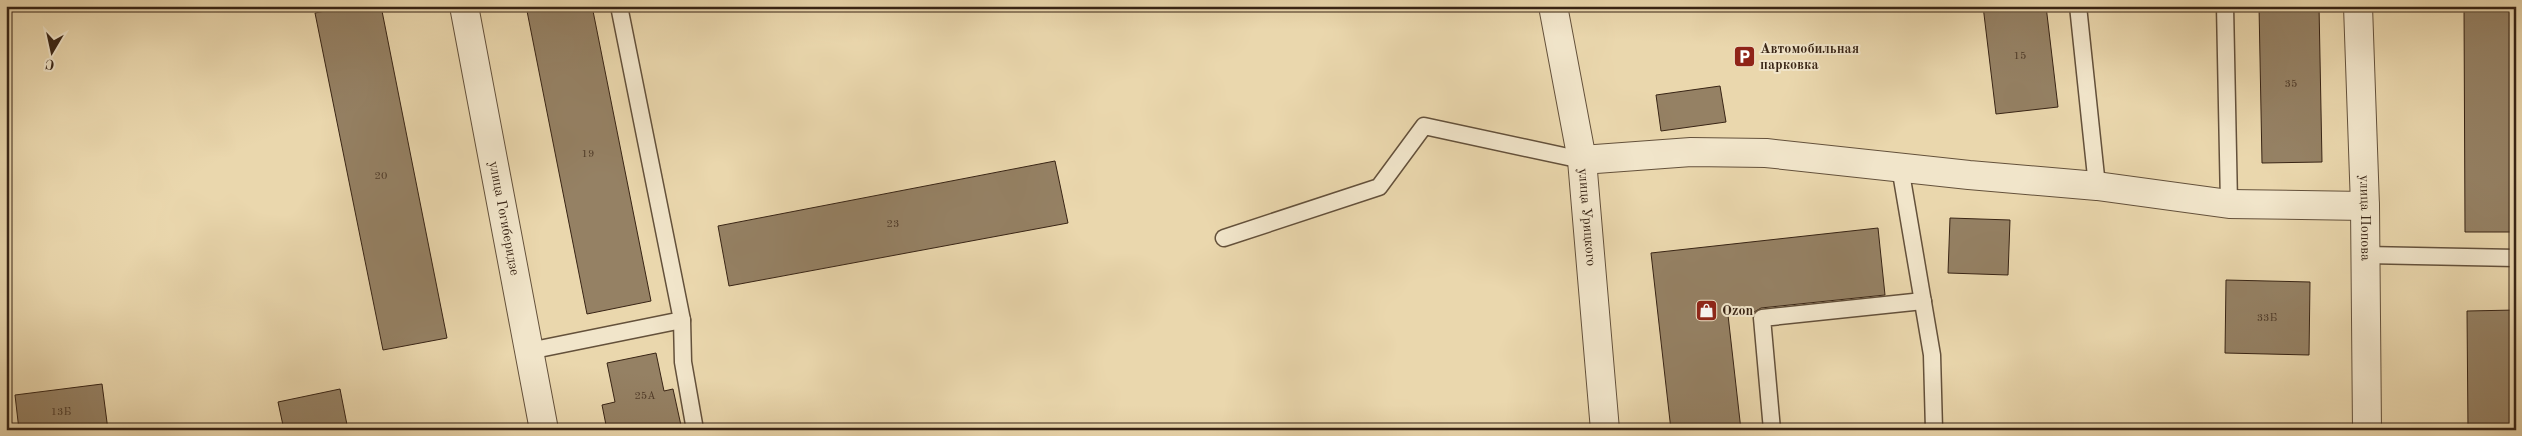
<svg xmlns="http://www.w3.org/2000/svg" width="2522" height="436" viewBox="0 0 2522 436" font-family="'Old Standard TT',serif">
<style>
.building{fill:#958164;stroke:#382415}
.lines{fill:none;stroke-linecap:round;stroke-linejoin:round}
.service-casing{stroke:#64513b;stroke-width:19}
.minor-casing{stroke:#64513b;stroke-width:30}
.service{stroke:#f1e5ca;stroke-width:16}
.minor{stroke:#f1e5ca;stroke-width:28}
.labels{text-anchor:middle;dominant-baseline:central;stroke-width:4;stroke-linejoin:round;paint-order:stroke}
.number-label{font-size:11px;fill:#4f3b29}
.poi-label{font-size:14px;font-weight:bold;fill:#382415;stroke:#f1e5ca;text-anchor:start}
.street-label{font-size:14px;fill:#382415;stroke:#f1e5ca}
</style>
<rect width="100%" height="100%" fill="#ead7ad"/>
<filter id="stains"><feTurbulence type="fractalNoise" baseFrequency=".004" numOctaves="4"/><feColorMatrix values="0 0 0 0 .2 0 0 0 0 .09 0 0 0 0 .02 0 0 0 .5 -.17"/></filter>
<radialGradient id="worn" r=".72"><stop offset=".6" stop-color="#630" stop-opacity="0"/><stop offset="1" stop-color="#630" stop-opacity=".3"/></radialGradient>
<g class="building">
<path d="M351 6H381L447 338 383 350 315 13Z"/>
<path d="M526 6H592L651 301 587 314Z"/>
<path d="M1983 6H2046L2058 107 1996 114Z"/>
<path d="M2259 6H2319L2322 162 2262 163Z"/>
<path d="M2464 6H2516V232H2465Z"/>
<path d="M1720 86 1726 122 1661 131 1656 95Z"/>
<path d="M1055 161 1068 223 729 286 718 226Z"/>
<path d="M1950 218 2010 220 2008 275 1948 273Z"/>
<path d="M1878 228 1885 295 1761 308 1754 312 1728 315 1741 430H1671L1651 253Z"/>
<path d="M2226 280 2310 282 2309 355 2225 353Z"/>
<path d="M2516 310V430H2468L2467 311Z"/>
<path d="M656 353 664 391 673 389 682 430H607L602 405 615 402 607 363Z"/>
<path d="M102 384 108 430H19L15 395Z"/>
<path d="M340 389 348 430H284L278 402Z"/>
</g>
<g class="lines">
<defs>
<g id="service">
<path d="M2078 6 2097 186"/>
<path d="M2225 6 2229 204"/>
<path d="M1900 167 1932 355 1934 430"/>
<path d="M1224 238 1379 187 1424 126 1582 160"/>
<path d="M2366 255 2516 258"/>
<path d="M682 320 683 362 695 430"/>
<path d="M529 351 682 320 619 6"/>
<path d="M1772 430 1762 318 1923 301"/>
</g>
<g id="minor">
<path id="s1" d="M464 6 544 430"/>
<path id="s2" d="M1553 6 1582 160 1605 430"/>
<path id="s3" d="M2358 6 2365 206 2367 430"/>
<path d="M1582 160 1691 152 1766 153 1969 175 2097 186 2229 204 2365 206"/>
</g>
</defs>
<use href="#service" class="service-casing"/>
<use href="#minor" class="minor-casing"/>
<use href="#service" class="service"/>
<use href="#minor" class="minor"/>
</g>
<defs>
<symbol id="parking-square" viewBox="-11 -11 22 22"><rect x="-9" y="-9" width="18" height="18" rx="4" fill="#8f2418" stroke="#f1e5ca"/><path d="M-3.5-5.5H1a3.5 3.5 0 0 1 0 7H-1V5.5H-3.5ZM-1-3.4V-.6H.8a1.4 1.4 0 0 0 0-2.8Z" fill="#fff"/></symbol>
<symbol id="shop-square" viewBox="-11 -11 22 22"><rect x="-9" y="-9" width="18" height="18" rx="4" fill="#8f2418" stroke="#f1e5ca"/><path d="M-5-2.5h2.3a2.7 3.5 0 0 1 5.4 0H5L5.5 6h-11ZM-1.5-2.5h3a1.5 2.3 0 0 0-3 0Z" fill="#fff"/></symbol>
</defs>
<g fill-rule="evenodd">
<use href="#parking-square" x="1732" y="44" width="25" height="25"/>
<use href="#shop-square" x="1694" y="298" width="25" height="25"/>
</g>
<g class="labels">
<g class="number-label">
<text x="2020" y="56">15</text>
<text x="2291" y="84">35</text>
<text x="588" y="154">19</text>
<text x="381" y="176">20</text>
<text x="893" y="224">23</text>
<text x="2267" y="318">33Б</text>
<text x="645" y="396">25А</text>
<text x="61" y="412">13Б</text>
</g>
<g class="poi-label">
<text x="1760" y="49">Автомобильная<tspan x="1760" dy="16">парковка</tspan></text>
<text x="1722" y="311">Ozon</text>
</g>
<g class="street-label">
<text stroke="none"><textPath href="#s2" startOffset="214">улица Урицкого</textPath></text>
<text stroke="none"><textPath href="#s1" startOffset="216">улица Гогиберидзе</textPath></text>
<text stroke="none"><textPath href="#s3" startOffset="212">улица Попова</textPath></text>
</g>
</g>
<rect width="2522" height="436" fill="none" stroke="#ead7ad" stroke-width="25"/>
<rect x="8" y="8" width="2507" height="421" fill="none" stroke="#382415" stroke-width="2.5"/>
<rect x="12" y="12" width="2497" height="411" fill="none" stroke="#382415"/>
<g transform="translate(52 52) rotate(189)" stroke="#f1e5ca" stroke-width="4" paint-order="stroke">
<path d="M0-4L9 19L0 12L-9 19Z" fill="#382415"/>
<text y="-8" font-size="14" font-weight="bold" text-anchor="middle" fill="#382415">С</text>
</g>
<rect width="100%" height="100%" filter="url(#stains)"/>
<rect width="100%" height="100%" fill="url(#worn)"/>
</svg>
